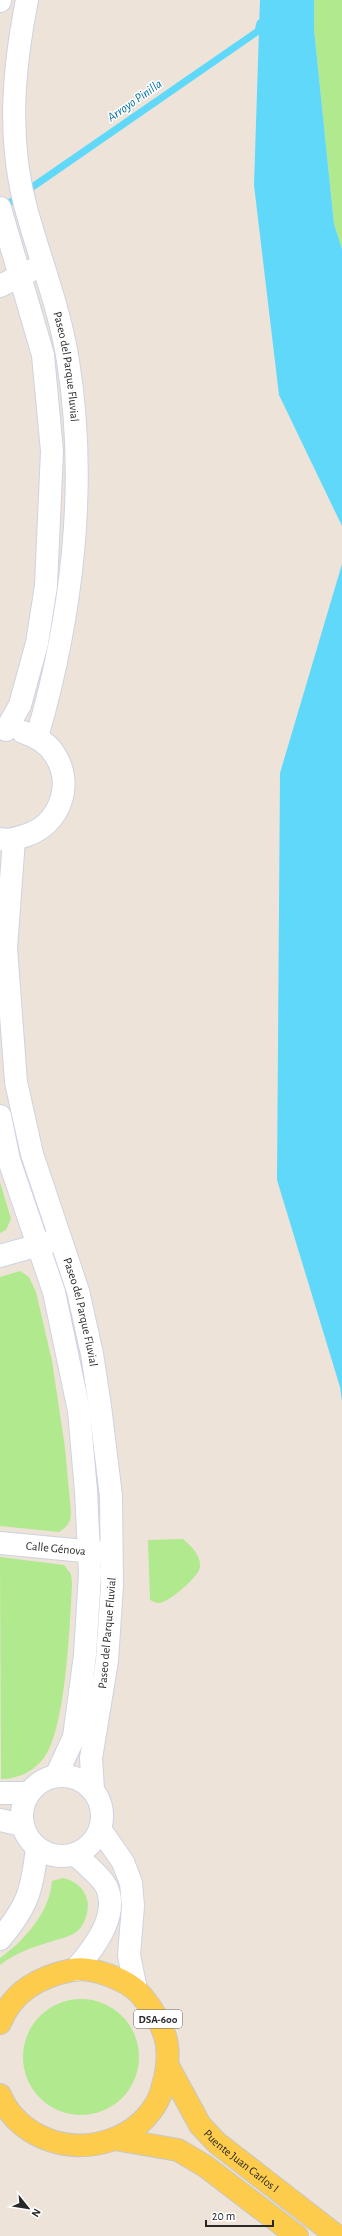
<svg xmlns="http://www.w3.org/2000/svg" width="342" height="2236" viewBox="0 0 342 2236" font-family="'Alegreya Sans',sans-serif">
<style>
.green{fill:#b1e98f}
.water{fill:#60d8fa}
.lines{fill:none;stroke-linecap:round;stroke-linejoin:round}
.stream{stroke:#60d8fa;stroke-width:7}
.minor-casing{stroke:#cdd3e3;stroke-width:24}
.primary-casing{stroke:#c7c7c7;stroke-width:24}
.minor{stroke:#fff;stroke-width:22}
.primary{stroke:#fecc4c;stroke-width:22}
.labels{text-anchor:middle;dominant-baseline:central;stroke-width:3;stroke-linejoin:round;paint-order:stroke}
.shield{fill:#fff;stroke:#686868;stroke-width:1}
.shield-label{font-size:11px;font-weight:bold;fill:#282828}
.street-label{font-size:12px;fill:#282828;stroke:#fff}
.water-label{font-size:13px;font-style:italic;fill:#0173a4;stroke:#fff}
</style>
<rect width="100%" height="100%" fill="#ede3d8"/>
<g class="green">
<path d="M314 0H342V249L334 224 314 29Z"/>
<path d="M0 1182 11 1219 6 1230 0 1233Z"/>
<path d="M20 1271 29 1277 36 1292 52 1361 65 1448 71 1513C71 1522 67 1527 59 1532L0 1526V1277Z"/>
<path d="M183 1539C191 1546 201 1555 200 1567 199 1577 168 1603 159 1603 156 1603 153 1601 150 1600L148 1540Z"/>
<path d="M0 1557 64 1565 71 1574 72 1584C70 1622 66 1732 43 1759 33 1772 17 1779 1 1779Z"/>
<path d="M63 1878C75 1881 83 1887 87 1899 90 1911 84 1929 73 1934 66 1938 57 1939 50 1942 32 1947 14 1954 0 1965V1958C24 1941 50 1912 52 1881Z"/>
<circle cx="81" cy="2057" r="58"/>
</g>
<g class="water">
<path d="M260 0H314V29L334 224 342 249V526L279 395 254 185Z"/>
<path d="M342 564V1401L340 1387 277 1180 280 773Z"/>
</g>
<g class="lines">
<path class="stream" d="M2 208 258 31 260 23"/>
<defs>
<g id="minor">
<path id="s1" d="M27 0C13 71 7 141 27 212 41 262 60 310 68 361 88 485 72 617 37 737"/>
<path d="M0 1V0"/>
<path d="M0 208 43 355 52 451 46 586 37 643 20 705 6 730"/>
<path d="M0 286 32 270"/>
<path d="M0 839C10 841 18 838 27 835 60 824 74 784 55 755 48 743 35 736 23 732"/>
<path id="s2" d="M14 839 6 948 16 1082 32 1154 78 1291 92 1354 100 1406 111 1496 112 1585 107 1661 91 1758 93 1790"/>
<path d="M0 1116 9 1160 54 1292 79 1411 86 1491 90 1573 85 1655 74 1737 56 1776"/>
<path d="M0 1256 53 1241"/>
<path id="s3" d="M0 1543 105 1553"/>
<circle cx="62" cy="1816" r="40"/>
<path d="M0 1793H29"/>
<path d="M0 1820 22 1825"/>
<path d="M100 1829 123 1862 131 1883 133 1906 129 1955 136 1990"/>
<path d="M0 1939C28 1906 32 1890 37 1848"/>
<path d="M75 1970C93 1949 119 1917 107 1888 103 1878 83 1862 75 1854"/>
</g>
<g id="primary">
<path d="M0 2023C13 1991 39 1977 72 1970 92 1966 128 1980 141 1995 152 2008 160 2020 165 2036 169 2049 168 2066 165 2078 163 2084 162 2091 160 2096 140 2140 86 2156 44 2138 25 2130 8 2115 0 2095"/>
<path id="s4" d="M168 2066 200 2125 217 2143 337 2236"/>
<path d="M115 2139 178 2150 205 2166 297 2236"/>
</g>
</defs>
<use href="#minor" class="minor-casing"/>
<use href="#primary" class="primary-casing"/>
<use href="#minor" class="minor"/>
<use href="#primary" class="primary"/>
</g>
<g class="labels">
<rect class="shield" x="134" y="2010" width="48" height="18" rx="3"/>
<g class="shield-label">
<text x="158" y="2019">DSA-600</text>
</g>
<g class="street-label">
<text stroke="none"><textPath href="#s1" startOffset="374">Paseo del Parque Fluvial</textPath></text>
<text stroke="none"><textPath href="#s2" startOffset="483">Paseo del Parque Fluvial</textPath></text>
<text stroke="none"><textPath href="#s3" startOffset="56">Calle Génova</textPath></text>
<text transform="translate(107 1633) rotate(-85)">Paseo del Parque Fluvial</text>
<text stroke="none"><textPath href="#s4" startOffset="122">Puente Juan Carlos I</textPath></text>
</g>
<g class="water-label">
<text transform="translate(135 101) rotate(-35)">Arroyo Pinilla</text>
</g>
</g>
<g transform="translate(28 2208) rotate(120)" stroke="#ffffff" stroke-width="3" paint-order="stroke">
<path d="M0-3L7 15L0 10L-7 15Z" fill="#282828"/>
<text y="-6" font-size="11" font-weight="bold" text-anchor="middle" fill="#282828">N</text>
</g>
<path d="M206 2220v6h67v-6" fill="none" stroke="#282828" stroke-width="2"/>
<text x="212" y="2220" font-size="12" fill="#282828" stroke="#ffffff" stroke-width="3" paint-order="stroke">20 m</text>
</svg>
